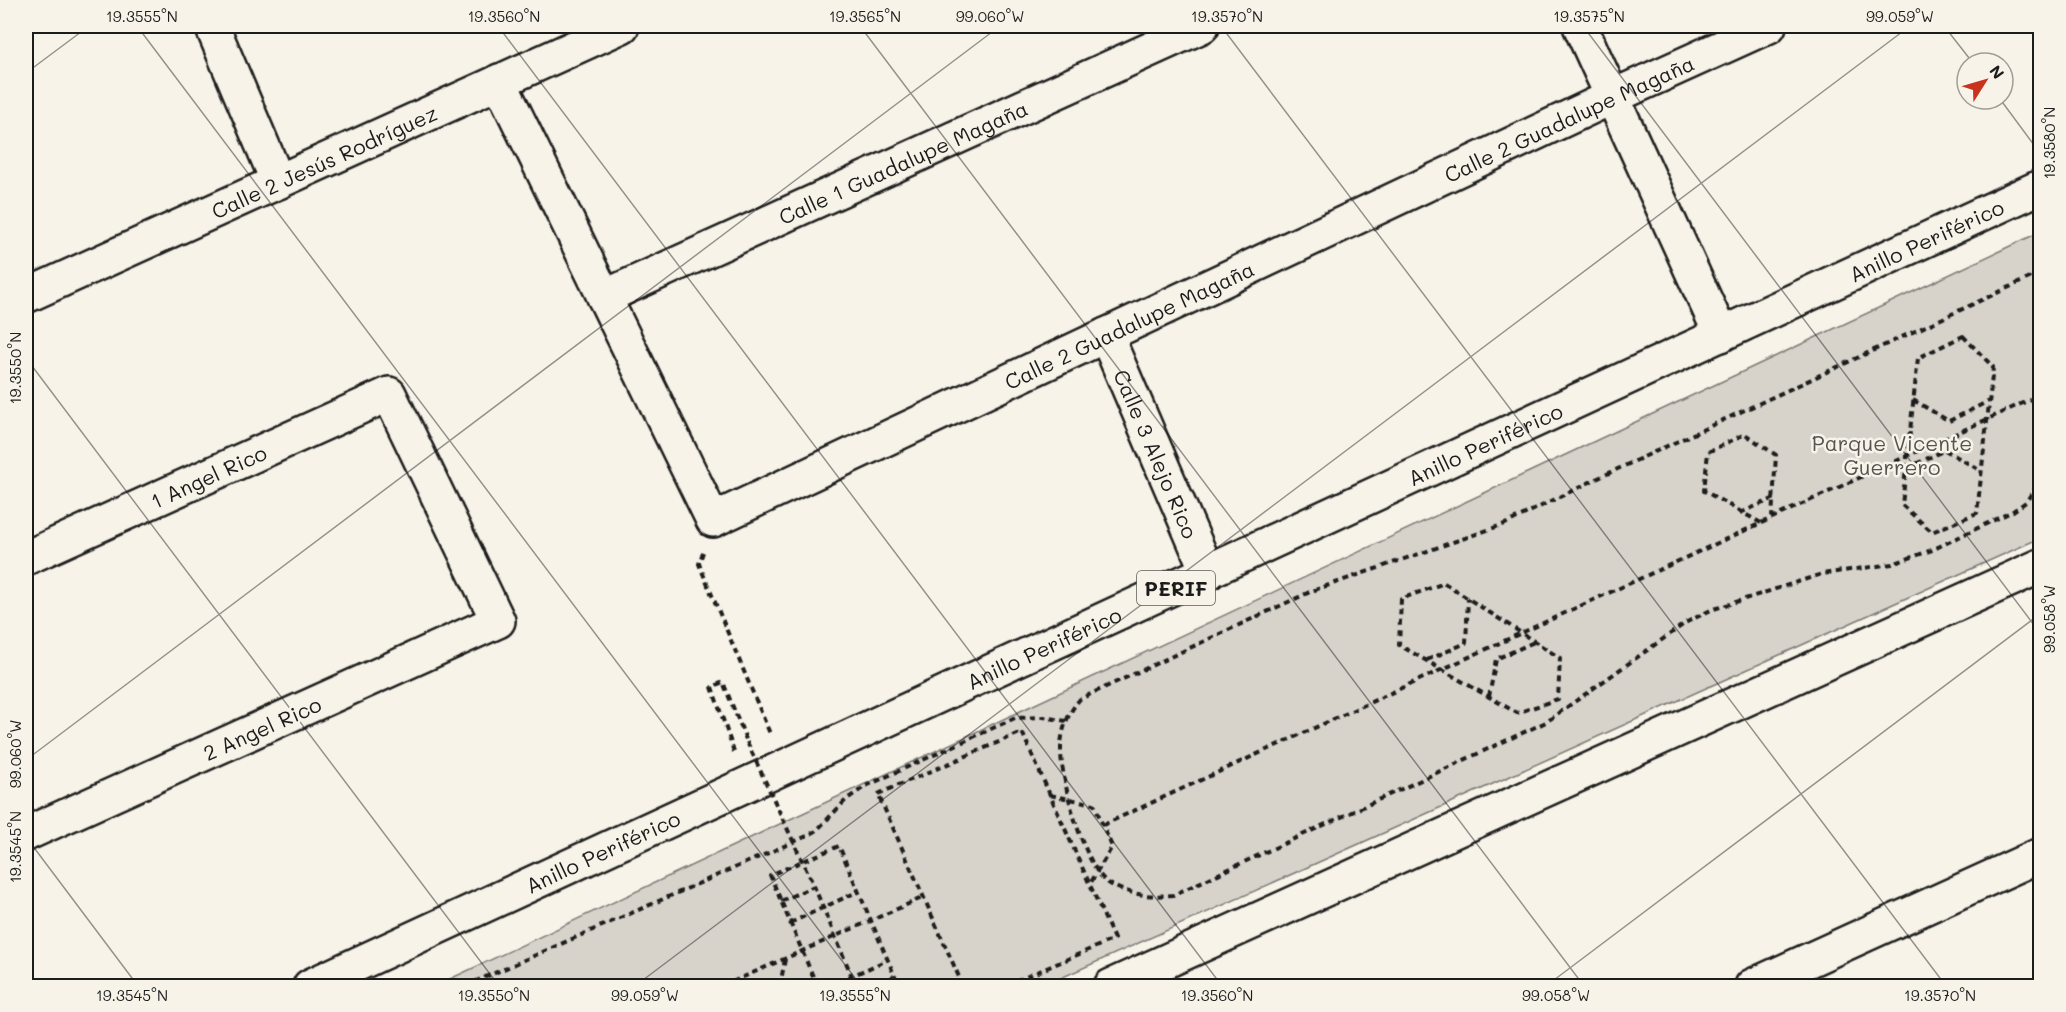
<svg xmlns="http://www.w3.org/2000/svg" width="2066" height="1012" viewBox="0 0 2066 1012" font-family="Mali,sans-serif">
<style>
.green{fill:#d7d3cb;stroke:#7a7874;stroke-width:1.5}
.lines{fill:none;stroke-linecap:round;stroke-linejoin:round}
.street-casing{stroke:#1c1c1c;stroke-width:38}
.primary-casing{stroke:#1c1c1c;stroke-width:38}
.path{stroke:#1c1c1c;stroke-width:4;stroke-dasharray:6 4.5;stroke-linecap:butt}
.street{stroke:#f7f3e8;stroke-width:33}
.primary{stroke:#f7f3e8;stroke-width:33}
.path-bridge{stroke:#1c1c1c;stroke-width:4;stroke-dasharray:6 4.5;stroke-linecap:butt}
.ticks{fill:none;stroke:#1c1c1c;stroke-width:1.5;stroke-opacity:0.45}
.labels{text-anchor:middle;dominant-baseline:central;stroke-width:5;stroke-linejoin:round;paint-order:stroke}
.shield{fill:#f7f3e8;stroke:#5e5c59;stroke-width:1.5}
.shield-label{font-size:20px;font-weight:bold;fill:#1c1c1c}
.street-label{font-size:21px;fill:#1c1c1c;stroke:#f7f3e8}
.park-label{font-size:21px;fill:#545351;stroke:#f7f3e8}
.neatline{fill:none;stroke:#1c1c1c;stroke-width:2}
.ticks-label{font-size:15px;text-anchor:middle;fill:#1c1c1c}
</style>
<rect width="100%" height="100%" fill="#f7f3e8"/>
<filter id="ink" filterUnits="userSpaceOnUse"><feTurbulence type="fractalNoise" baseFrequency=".0167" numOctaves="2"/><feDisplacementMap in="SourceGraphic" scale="12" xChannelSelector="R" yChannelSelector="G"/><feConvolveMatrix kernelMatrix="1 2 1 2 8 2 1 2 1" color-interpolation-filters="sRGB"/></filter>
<g filter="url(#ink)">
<path class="green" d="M2040 232V538L1043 986H435Z"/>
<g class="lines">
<defs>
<g id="street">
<path d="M212 26 278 182"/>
<path d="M1580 26 1721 335"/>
<path id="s1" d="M499 81 713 520 1612 97 1769 26"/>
<path id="s2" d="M26 296 622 26"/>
<path id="s3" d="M604 297 1202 26"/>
<path id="s4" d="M1106 335 1208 573"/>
<path id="s5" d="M26 558 389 394 498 621 26 834"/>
<path d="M1752 986 2040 855"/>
</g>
<g id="primary">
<path id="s6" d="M310 986 2040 187"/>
<path d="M1111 986 2040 566"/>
</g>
</defs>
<use href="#street" class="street-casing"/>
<use href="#primary" class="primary-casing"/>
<g class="path">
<path d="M2040 273 1594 480 1505 524 1312 591 1080 699C1068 713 1061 730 1061 749 1060 777 1084 866 1107 882 1126 895 1151 897 1173 895L1546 722 1687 622 1711 610 1822 574 1892 564 1932 550 2013 511 2026 502 2037 485 2040 470"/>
<path d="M1963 336 1993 367 1977 513 1932 532 1902 505 1918 358Z"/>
<path d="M1913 400 1949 421 1989 401"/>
<path d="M1907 468 1945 450 1981 471"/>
<path d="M1740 513 1775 498"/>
<path d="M1761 523 1704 491 1708 452 1745 434 1776 455 1772 518"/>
<path d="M703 552 699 564 771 736"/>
<path d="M1444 583 1560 658 1558 699 1517 713 1399 645 1401 599Z"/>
<path d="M1427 660 1466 643 1468 598"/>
<path d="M1489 697 1496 659 1534 642"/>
<path d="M734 752 712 687 723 682 747 742"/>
<path d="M1050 795 1094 804 1112 847 1090 884"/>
<path d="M1103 825 2040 395"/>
<path d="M781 901 814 886"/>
<path d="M790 923 859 891"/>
<path d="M465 986 807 836 816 831 847 799 866 786 1015 718 1044 717 1066 721"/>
<path d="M723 986 924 897"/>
<path d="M780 986 785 959"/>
<path d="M817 986 770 875 839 846 899 986"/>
<path d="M829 986 887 960"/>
<path d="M872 986 894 976"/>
<path d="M963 986 878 794 1022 732 1114 939 1005 986"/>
</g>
<use href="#street" class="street"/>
<use href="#primary" class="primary"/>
<path class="path-bridge" d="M747 742 814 886 856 986"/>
</g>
</g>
<path class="ticks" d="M137 26 861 986M498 26 1222 986M860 26 1584 986M1221 26 1946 986M1583 26 2040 633M1944 26 1973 63M26 73 89 26M2000 99 2040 153M26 358 499 986M26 760 1000 26M26 837 138 986M635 986 1910 26M1546 986 2040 614"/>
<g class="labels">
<rect class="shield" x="1137" y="571" width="78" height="34" rx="4.5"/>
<g class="shield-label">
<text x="1176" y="588">PERIF</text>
</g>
<g class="street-label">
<text stroke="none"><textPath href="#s1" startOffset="1434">Calle 2 Guadalupe Magaña</textPath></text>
<text stroke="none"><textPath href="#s2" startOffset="327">Calle 2 Jesús Rodríguez</textPath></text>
<text stroke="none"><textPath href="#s3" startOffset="328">Calle 1 Guadalupe Magaña</textPath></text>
<text stroke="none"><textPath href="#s6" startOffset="1780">Anillo Periférico</textPath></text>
<text stroke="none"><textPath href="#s1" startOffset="948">Calle 2 Guadalupe Magaña</textPath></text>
<text stroke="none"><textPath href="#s6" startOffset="1294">Anillo Periférico</textPath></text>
<text stroke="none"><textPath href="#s4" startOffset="129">Calle 3 Alejo Rico</textPath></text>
<text stroke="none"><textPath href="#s5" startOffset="200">1 Angel Rico</textPath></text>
<text stroke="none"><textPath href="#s6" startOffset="808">Anillo Periférico</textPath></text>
<text transform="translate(262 728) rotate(-24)">2 Angel Rico</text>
<text stroke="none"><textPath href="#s6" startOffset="322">Anillo Periférico</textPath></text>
</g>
<g class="park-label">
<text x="1892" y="442">Parque Vicente<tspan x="1892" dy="24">Guerrero</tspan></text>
</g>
</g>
<rect width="2066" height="1012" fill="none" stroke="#f7f3e8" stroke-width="66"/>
<g transform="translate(1985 81) rotate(53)"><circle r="28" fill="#f7f3e8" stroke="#9f9d96" stroke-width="1.5"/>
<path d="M0-4.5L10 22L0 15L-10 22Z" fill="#c8321e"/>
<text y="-9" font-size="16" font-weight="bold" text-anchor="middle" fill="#1c1c1c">N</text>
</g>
<rect x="33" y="33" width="2000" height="946" class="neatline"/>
<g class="ticks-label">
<text x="142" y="22">19.3555°N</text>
<text x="504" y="22">19.3560°N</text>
<text x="865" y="22">19.3565°N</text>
<text x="990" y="22">99.060°W</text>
<text x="1227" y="22">19.3570°N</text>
<text x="1589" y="22">19.3575°N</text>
<text x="1900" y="22">99.059°W</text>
<text transform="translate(2050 143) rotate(-90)" y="5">19.3580°N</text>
<text transform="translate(16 368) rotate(-90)" y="5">19.3550°N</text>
<text transform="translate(2050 619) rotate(-90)" y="5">99.058°W</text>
<text transform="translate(16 754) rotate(-90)" y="5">99.060°W</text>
<text transform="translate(16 847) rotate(-90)" y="5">19.3545°N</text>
<text x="132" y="1001">19.3545°N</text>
<text x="494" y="1001">19.3550°N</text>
<text x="645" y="1001">99.059°W</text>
<text x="855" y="1001">19.3555°N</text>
<text x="1217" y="1001">19.3560°N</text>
<text x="1556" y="1001">99.058°W</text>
<text x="1940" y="1001">19.3570°N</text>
</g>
</svg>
